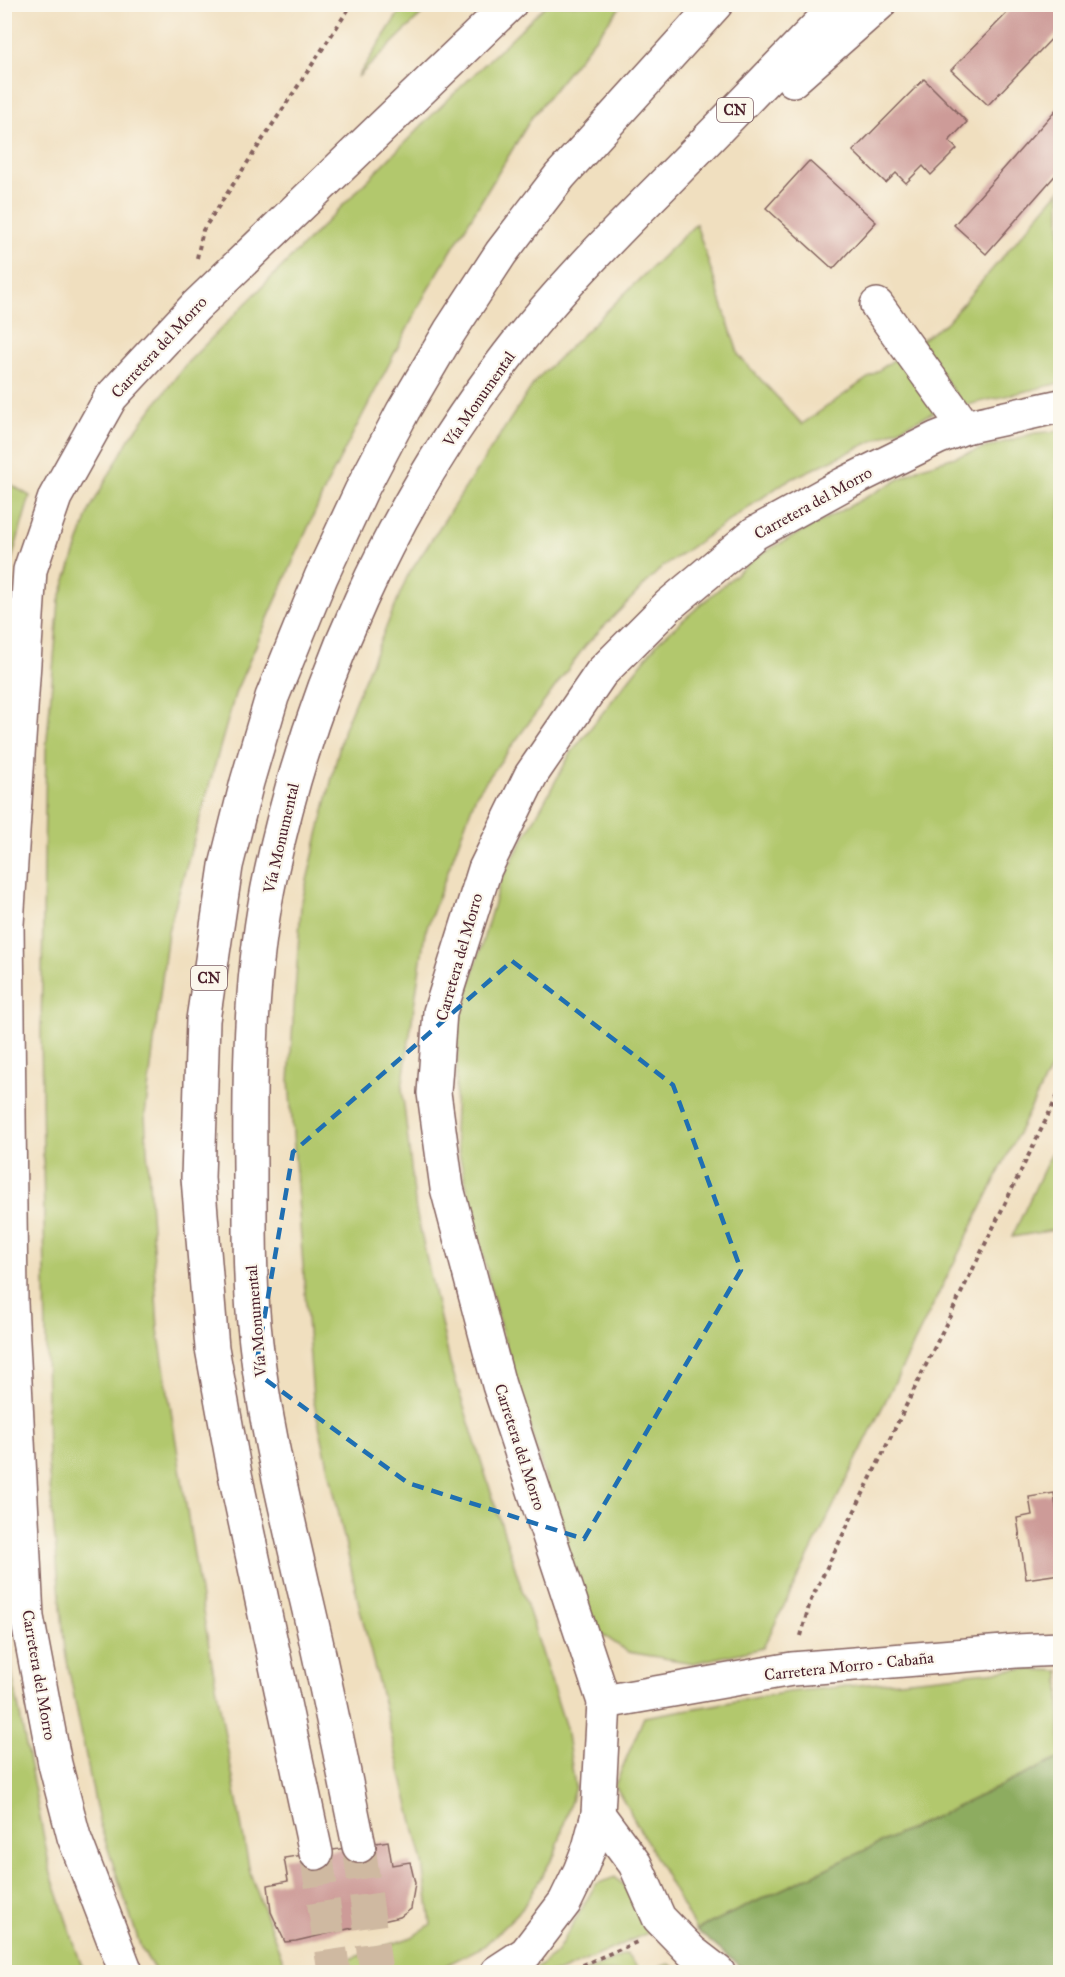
<svg xmlns="http://www.w3.org/2000/svg" width="1065" height="1977" viewBox="0 0 1065 1977" font-family="'IM FELL Great Primer',serif">
<style>
.green{fill:#b2c86d;stroke:#7e744c;stroke-width:1.5}
.forest{fill:#8dac60;stroke:#6c6646;stroke-width:1.5}
.building{fill:#cd9b98}
.lines{fill:none;stroke-linecap:round;stroke-linejoin:round}
.highway-tunnel{stroke:#cfb9a1;stroke-width:33;stroke-dasharray:33 16;stroke-linecap:butt}
.minor-casing{stroke:#84625f;stroke-width:36}
.highway-casing{stroke:#84625f;stroke-width:36}
.path{stroke:#84625f;stroke-width:4;stroke-dasharray:4.5 4.5;stroke-linecap:butt}
.minor{stroke:#fff;stroke-width:33}
.highway{stroke:#fff;stroke-width:33}
.marked{fill:none;stroke:#1f6fb2;stroke-width:4.5;stroke-dasharray:12 8;stroke-linejoin:round}
.labels{text-anchor:middle;dominant-baseline:central;stroke-width:4.5;stroke-linejoin:round;paint-order:stroke}
.shield{fill:#fbf7ec;stroke:#7f6065;stroke-width:1.5}
.shield-label{font-size:15px;font-weight:bold;fill:#4a1f2b}
.street-label{font-size:16px;fill:#4a1f2b;stroke:#fbf7ec}
</style>
<rect width="100%" height="100%" fill="#fbf7ec"/>
<filter id="ink" filterUnits="userSpaceOnUse"><feTurbulence type="fractalNoise" baseFrequency=".0167" numOctaves="2"/><feDisplacementMap in="SourceGraphic" scale="12" xChannelSelector="R" yChannelSelector="G"/><feConvolveMatrix kernelMatrix="1 2 1 2 8 2 1 2 1" color-interpolation-filters="sRGB"/></filter>
<filter id="wash" filterUnits="userSpaceOnUse"><feTurbulence type="fractalNoise" baseFrequency=".008" numOctaves="4" result="noise"/><feDisplacementMap in="SourceGraphic" scale="24" xChannelSelector="R" yChannelSelector="G"/><feGaussianBlur stdDeviation="1.35" result="paint"/><feColorMatrix in="noise" values="0 0 0 0 0 0 0 0 0 0 0 0 0 0 0 0 0 1.4 0 .05"/><feComposite in="paint" operator="in"/></filter>
<g filter="url(#wash)">
<rect width="100%" height="100%" fill="#f0dfbf"/>
<g class="green">
<path d="M404 5H431L357 78Z"/>
<path d="M546 5H622L532 117 427 291 329 480 236 691 168 931 145 1115 158 1329 205 1624 250 1873 283 1961 301 1972H156L141 1948 99 1822 65 1651 48 1464 41 1032 46 750 59 601 90 509 129 439 186 364 438 109Z"/>
<path d="M1060 190V383L963 406 920 341 947 322Z"/>
<path d="M696 224 739 356 802 424 902 354 937 411 785 482 661 568 585 646 476 795 425 933 402 1088 416 1211 450 1363 566 1728 575 1787 555 1854 522 1909 484 1946 433 1972H312L412 1937 431 1924 423 1863 360 1609 313 1398 289 1081 301 905 344 728 407 577 536 380Z"/>
<path d="M1060 431V1049L763 1648 693 1663 628 1652 599 1632 581 1601 497 1315 454 1132 459 1022 500 882 571 753 659 641 757 556 922 467 1035 433Z"/>
<path d="M5 481 30 496 5 583Z"/>
<path d="M1060 1135V1229L1012 1237Z"/>
<path d="M5 1618 13 1679 51 1874 81 1964 86 1972H5Z"/>
<path d="M1019 1669 1060 1671V1758L696 1930 615 1785 644 1717 789 1692Z"/>
<path d="M615 1877 627 1889 650 1932 560 1972H532L556 1953 596 1884Z"/>
<path d="M626 1954 641 1972H584Z"/>
<path d="M669 1964 682 1972H642Z"/>
</g>
<path class="forest" d="M1060 1758V1972H747L696 1930Z"/>
<g id="blocks">
<g class="building">
<path d="M1016 4H1060V30L988 105 951 70Z"/>
<path d="M924 79 967 122 949 141 957 149 931 175 923 166 906 183 896 173 886 183 853 151Z"/>
<path d="M1060 105V170L986 254 954 225Z"/>
<path d="M809 161 876 222 833 269 766 208Z"/>
<path d="M1054 1493 1060 1535V1574L1026 1579 1017 1518 1032 1515 1029 1497Z"/>
<path d="M388 1841 392 1865 410 1862 415 1883 411 1909 400 1917 296 1941 285 1942 271 1912 268 1885 288 1881 284 1858Z"/>
</g>
</g>
</g>
<g filter="url(#ink)">
<use href="#blocks" fill-opacity="0" stroke="#84625f" stroke-width="1.5"/>
<g class="lines">
<g class="highway-tunnel">
<path d="M359 1846 376 1972"/>
<path d="M316 1853 334 1972"/>
</g>
<defs>
<g id="minor">
<path d="M877 305 965 427"/>
<path d="M604 1702 792 1669 1016 1651 1060 1649"/>
<path d="M598 1814 635 1864 659 1918 692 1952 718 1972"/>
<path d="M126 1972 74 1837 55 1764 27 1617 11 1303 7 924 30 570 55 497 111 397 196 306 510 4"/>
<path d="M497 1972 526 1953 565 1902 580 1871 589 1848 598 1814 604 1702 499 1385 447 1188 434 1093 440 1012 485 869 531 775 601 673 669 605 755 533 844 484 937 438 965 427 1060 406"/>
</g>
<g id="highway">
<path d="M793 80 879 4"/>
<path d="M359 1846C341 1759 324 1671 303 1585 285 1505 265 1425 256 1343 249 1285 250 1227 250 1169 249 1071 250 970 271 873 311 685 391 507 508 355 554 295 607 241 660 188 720 127 779 66 839 4"/>
<path d="M316 1853 235 1474 212 1348 198 1178 203 1020 226 866 247 782 272 697 321 577 361 491 403 411 450 331 501 253 560 176 716 4"/>
</g>
</defs>
<use href="#minor" class="minor-casing"/>
<use href="#highway" class="highway-casing"/>
<g class="path">
<path d="M197 258 203 230 352 4"/>
<path d="M801 1636 810 1602 1060 1091"/>
<path d="M566 1972 637 1942"/>
</g>
<use href="#minor" class="minor"/>
<use href="#highway" class="highway"/>
</g>
</g>
<path class="marked" d="M512 961 673 1085 741 1270 584 1539 408 1483 255 1372 293 1152Z"/>
<g class="labels">
<g class="shield">
<rect x="717" y="98" width="36" height="24" rx="4.5"/>
<rect x="191" y="966" width="36" height="24" rx="4.5"/>
</g>
<g class="shield-label">
<text x="735" y="110">CN</text>
<text x="209" y="978">CN</text>
</g>
<g class="street-label">
<text transform="translate(159 347) rotate(-47)">Carretera del Morro</text>
<text transform="translate(479 399) rotate(-55)">Vía Monumental</text>
<text transform="translate(813 503) rotate(-29)">Carretera del Morro</text>
<text transform="translate(281 838) rotate(-77)">Vía Monumental</text>
<text transform="translate(459 957) rotate(-74)">Carretera del Morro</text>
<text transform="translate(256 1321) rotate(-95)">Vía Monumental</text>
<text transform="translate(520 1447) rotate(72)">Carretera del Morro</text>
<text transform="translate(849 1666) rotate(-6)">Carretera Morro - Cabaña</text>
<text transform="translate(39 1675) rotate(80)">Carretera del Morro</text>
</g>
</g>
<rect width="1065" height="1977" fill="none" stroke="#fbf7ec" stroke-width="24"/>
</svg>
